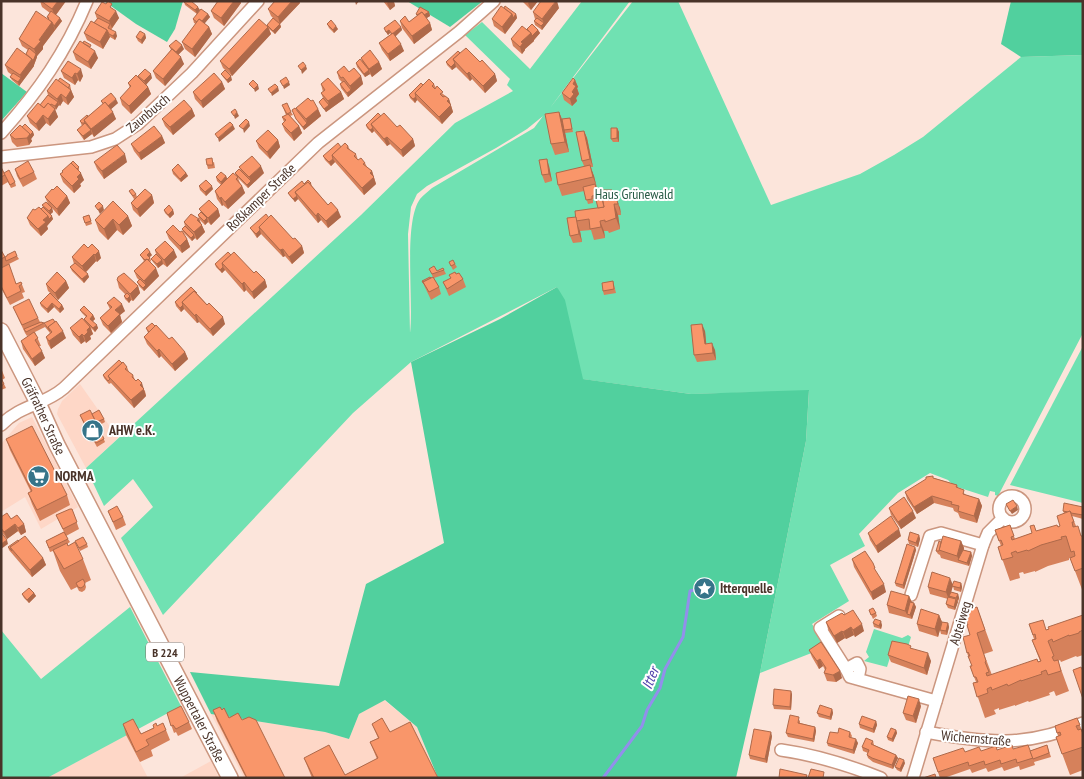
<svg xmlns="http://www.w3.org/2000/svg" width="1084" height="779" viewBox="0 0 1084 779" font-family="'PT Sans Narrow',sans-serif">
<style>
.built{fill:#fed7c7}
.green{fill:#70e1b2;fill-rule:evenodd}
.forest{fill:#51d09e}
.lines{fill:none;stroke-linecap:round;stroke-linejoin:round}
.stream{stroke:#928feb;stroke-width:3}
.minor-casing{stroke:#cb967f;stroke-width:14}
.major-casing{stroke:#cb967f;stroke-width:18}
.minor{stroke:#fff;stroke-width:11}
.major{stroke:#fff;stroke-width:15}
.wall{fill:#d6815b}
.shaded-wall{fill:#ae694a}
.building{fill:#f9966a;stroke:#ae694a}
.labels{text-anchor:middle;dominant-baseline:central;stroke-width:4;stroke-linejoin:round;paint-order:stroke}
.shield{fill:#fff;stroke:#807069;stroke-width:1}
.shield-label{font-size:12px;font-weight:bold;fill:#493329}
.street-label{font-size:14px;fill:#493329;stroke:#fff}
.park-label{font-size:14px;fill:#285a45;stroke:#fff}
.poi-label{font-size:14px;font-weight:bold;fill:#493329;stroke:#fff;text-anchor:start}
.water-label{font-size:15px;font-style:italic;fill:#5041ac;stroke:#fff}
</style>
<rect width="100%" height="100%" fill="#fce5db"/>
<g class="built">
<path d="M80 384 118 438 86 468 57 414 58 409 62 401Z"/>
<path d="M32 417 78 507 41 529 25 497 1 512V444L19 423Z"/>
<path d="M384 700 417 727 438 778H244L211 714 325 732 349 739 359 714Z"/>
<path d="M126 735 148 778H47Z"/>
<path d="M211 761 219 778H180Z"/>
</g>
<g class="green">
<path d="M582 1H630L550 108 633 1H678L771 205 860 174 894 155 923 137 1021 57 1083 55V333L998 496 995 495V492L990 491 988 497 954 486 948 480 930 473 898 493 859 534 865 546 830 565 849 601 812 624 827 647 760 673 806 441 809 391 691 394 582 379 557 287 411 362 353 413 163 615 121 538 153 507 133 479 104 506 86 468 361 215 455 123 513 91 507 85 510 79 465 35 482 22 530 69ZM543 116 534 128 432 188C428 192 423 195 420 199 403 223 414 301 410 333L408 234 411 207 417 194 427 186 496 148 527 129Z"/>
<path d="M1083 346V503L1010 485Z"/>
<path d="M130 607 181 706 47 778H1V630L41 679Z"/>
<path d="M874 629 902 638 908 635 911 637 908 647 893 648 887 667 864 661 869 657 866 652Z"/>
</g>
<g class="forest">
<path d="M104 1H183L175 29 167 42 136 24Z"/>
<path d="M407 1H483L450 27Z"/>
<path d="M1011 1H1081L1083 3V55L1021 57 1001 44Z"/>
<path d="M1 73 27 92 1 121Z"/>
<path d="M557 287 565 300 583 379 691 394 809 390 806 441 760 673 736 778H438L417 727 385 700 359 714 349 739 325 732 211 714 190 672 339 686 366 584 444 543 411 362 500 319Z"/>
</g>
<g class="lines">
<path class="stream" d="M603 778 642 726 647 710 660 688 665 669 683 637 690 591 704 588"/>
<defs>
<g id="minor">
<path d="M1 133C38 92 66 52 87 1"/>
<path d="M1 157 91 147 115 139 138 124 192 73 258 1"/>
<path d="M1 425C22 404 43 406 64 388L318 143 459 32 494 1"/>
<circle cx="1012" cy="509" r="13"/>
<path d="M911 595 930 536 941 533 983 545"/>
<path d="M839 616 820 628 846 669"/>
<path d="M858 679 860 669 857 663 846 669 850 677 936 701"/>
<path d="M926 732C985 743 1027 748 1083 723"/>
<path d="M781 750C816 755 848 765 881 778"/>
<path d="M913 778 983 545 988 533 1003 518"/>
</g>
<g id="major">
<path id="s1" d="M1 331 38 403 57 445 230 778"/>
</g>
</defs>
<use href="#minor" class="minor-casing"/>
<use href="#major" class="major-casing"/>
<use href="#minor" class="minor"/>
<use href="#major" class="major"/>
</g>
<g class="wall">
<path d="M40 1H66L56 15 62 21 43 46V49L37 56V57L34 65V66L19 86 12 80 10 77 12 75 8 72 5 65 26 54 28 50 22 46 19 39 48 19 47 17 50 13 42 7Z"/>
<path d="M218 1H240L241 3 224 26 214 18 211 11Z"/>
<path d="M275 1H299L300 3 280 24 281 27 275 34 269 29 271 34 232 76 223 68 220 61 267 26 273 18 271 16 268 9Z"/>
<path d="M383 1H395L394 2 395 6 390 10Z"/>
<path d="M522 1H538L531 10Z"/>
<path d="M184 2 200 10 197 14 185 5Z"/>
<path d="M559 8 542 30 535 25 534 21 535 19 533 12Z"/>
<path d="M114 10 119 18 111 30 117 36 115 40 110 37 103 49 87 40 84 33 97 19 95 13Z"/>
<path d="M429 12 430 16 426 18 430 23 432 30 414 44 402 28 400 21 409 22 417 16 416 14Z"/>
<path d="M208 14 210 17 204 23 209 27 212 34 195 57 185 49 182 42 196 24 194 23 193 19Z"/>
<path d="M516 14 517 18 505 34 494 26 492 19Z"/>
<path d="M327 24 338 29 334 33 329 28Z"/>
<path d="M401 27 402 30 395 36 404 51 390 61 382 50 379 43 391 34 390 33 388 35 384 28Z"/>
<path d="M527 29 538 30 540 33 534 40V41L525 49V50L522 54 513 46 511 39Z"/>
<path d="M145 34 146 38 142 44 138 41 136 37Z"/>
<path d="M169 46 184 49 178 55 184 64 165 86 156 78 153 71 171 50Z"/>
<path d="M92 49 98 58 91 69 76 60 73 52Z"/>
<path d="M460 53 480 62 495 74 497 81 485 93 472 79 470 81 456 67 452 70 447 65 446 62Z"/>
<path d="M361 58 379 62 382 69 372 77 370 74 365 77 357 67 356 63 362 61Z"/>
<path d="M68 61 83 76 80 82 78 80 75 85 64 78 61 71Z"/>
<path d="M337 72H349L361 76 363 84 348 97 341 88 340 84 342 82 339 79Z"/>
<path d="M221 74 232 80 228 83 223 77Z"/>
<path d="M139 77 152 78 146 84 148 87 151 94 131 114 122 105 120 98 130 88 128 83Z"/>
<path d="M575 80 578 87 577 88 579 94 576 98 577 101 572 106 564 100 562 93Z"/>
<path d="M58 81 70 85 71 89V90L74 97 68 105 63 101 60 106 59 105 55 110 58 117 50 126 46 123 39 131 30 123 27 116 40 105 48 95 47 91Z"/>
<path d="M222 82 225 89 203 108 195 99 193 92Z"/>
<path d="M321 84 341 92 344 99 326 112 321 105 319 102 323 98 321 93 323 92Z"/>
<path d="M434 84 436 88 449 99 453 112 442 124 417 100 415 103 410 98 409 95 423 85Z"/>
<path d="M101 101 118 103 111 109 116 119 94 137 92 134 84 140 79 133 77 130 82 126 80 121 88 116 103 105Z"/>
<path d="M282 105 291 112 293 115 290 116 299 126 302 133 294 141 285 131 282 124 284 122 282 117 286 115Z"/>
<path d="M192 109 195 116 173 135 165 126 162 119Z"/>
<path d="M318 109 321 116 304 130 298 122 292 110Z"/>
<path d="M559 112 562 119 570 118 573 132 565 133 569 152 555 155 551 144Z"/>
<path d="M381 116 413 139 415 146 403 157 390 144 387 146 374 131 372 133 367 128 366 125Z"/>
<path d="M22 127 33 132 34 135 31 139 32 141 29 145 17 147 12 142 10 135Z"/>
<path d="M617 128 619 132V142H613L611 139Z"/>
<path d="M584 131 587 138 593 167H590L594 176 599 198 593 199V203L588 204 584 191 562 196 558 185 584 166 582 161Z"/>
<path d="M162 136 165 143 141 160 134 151 131 144Z"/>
<path d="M278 140 280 147 270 159 259 148 256 141Z"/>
<path d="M348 146 350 150 356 154 358 160 365 163 367 167 372 171 376 184 364 195 335 162 331 166 325 160 323 156 341 147Z"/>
<path d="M94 162H127L104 179 97 169Z"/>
<path d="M214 162 215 168 208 169 207 165Z"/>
<path d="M549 166 552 181 545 183 542 175Z"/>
<path d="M1 167 4 173 15 182 16 186 11 188 8 182 1 186Z"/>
<path d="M79 167V171L84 180 80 184 81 186 74 193 63 182 60 174 63 172 62 171Z"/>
<path d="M239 167 264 173 248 188 238 178 240 183 242 186 245 193 228 209 223 205 222 206 217 199 215 191 221 185 217 181 216 177 226 176 227 179 236 176 235 173 241 171Z"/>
<path d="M15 169 34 172 37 179 23 187 17 176Z"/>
<path d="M172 170 186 173 188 176 181 182 173 174Z"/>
<path d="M311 183 312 186 328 205 341 217 328 228 321 220 318 223 298 199 295 202 290 196 288 193 304 184Z"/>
<path d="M199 186 213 189 206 196 200 190Z"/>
<path d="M53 190 67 196 70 203 59 216 52 208 53 212 50 214 53 219 47 226 48 229 41 236 30 225 27 218 35 210 41 209 43 207 42 205 48 204 45 197Z"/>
<path d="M612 190 614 197 620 208 621 215H618L620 229 609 233 608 231H604L605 238 594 240 591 230 580 231 582 242 573 243 570 236 576 217 598 208 602 199Z"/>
<path d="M129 191 136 194 137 197 152 195 154 203 140 217 133 210 131 203 134 199Z"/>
<path d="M199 209H218L220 216 211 225 208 222 205 225 199 219 198 215 201 212Z"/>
<path d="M164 210H173L174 214 170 218 165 213Z"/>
<path d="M89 215 92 224 86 226 83 217Z"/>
<path d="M128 216 132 226 123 235 117 230 108 240 99 231 95 220Z"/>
<path d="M269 218 293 239 302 246 304 253 292 264 285 256 283 257 261 234 257 238 252 231 250 228Z"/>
<path d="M199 219 205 232 197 240 195 238 192 241 183 232 182 229 185 226 184 222Z"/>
<path d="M166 232 187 239 190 247 182 253 169 239Z"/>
<path d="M88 248 101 258 97 262 96 261 86 272 89 277 84 283 72 271 70 267 74 264 72 257Z"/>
<path d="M1 250 5 257 17 256 19 259 1 268Z"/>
<path d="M155 250 177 257 167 267 163 264 158 268 153 262 151 259 156 254Z"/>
<path d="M140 255H152L150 257 151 261 150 262 159 276 144 291 139 286 137 282 139 280 137 278 134 271 144 261Z"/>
<path d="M231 255 254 273 265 280 267 287 254 299 246 290 244 292 225 270 222 273 216 267 215 264Z"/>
<path d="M449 262 455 264 457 267 453 270Z"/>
<path d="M1 268 16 284 21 282 25 292 22 293 24 298 10 305 1 288Z"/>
<path d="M443 268 446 274 434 278 439 287 441 294 431 300 422 281 433 277 429 269 437 271Z"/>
<path d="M456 274 463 279 466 287 449 296 443 282 451 278 449 275Z"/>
<path d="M117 280 138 286 140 293 133 301 131 300 129 303 125 299 124 296 125 294 119 288Z"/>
<path d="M66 281 69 288 58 300 48 291 46 284Z"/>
<path d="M613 281 616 293 604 295 603 291Z"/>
<path d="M191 287 225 324 213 336 199 322 197 323 184 309 181 312 176 306 175 302Z"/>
<path d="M50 293 62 305 64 309 60 313 54 307 48 313 41 306 40 303Z"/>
<path d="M107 303 125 311 120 315 122 322 111 333 103 325 100 318 110 309Z"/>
<path d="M13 307 38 318 40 322H41L66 338 51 349 48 344 46 337 50 333 45 327 35 332 41 346H39L45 358 35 366 23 349 21 341 30 335 27 336 25 333Z"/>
<path d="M80 310 93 315 95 319 93 321 98 328 95 332 91 328 93 334 90 336 91 339 86 343 85 341 81 344 73 335 70 328 84 321 86 317 82 313Z"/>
<path d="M146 328 169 339 185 352 188 359 175 371 161 356 159 358 147 344 144 337 148 333Z"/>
<path d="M705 331 706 344 715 350 716 360 697 362 694 355Z"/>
<path d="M122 363 127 367 129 372 133 375 135 380 145 391 146 396 134 408 111 383 109 384 104 378 103 375Z"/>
<path d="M1 368 5 378 2 380 6 388 1 390Z"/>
<path d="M92 414 104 419 105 422 98 426 105 442 97 447 92 438 91 439 83 422 80 415Z"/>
<path d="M6 439 67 495 70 505 40 521 32 504 28 493 31 492 10 450Z"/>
<path d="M934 478 957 485 958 488 966 495 979 499 982 506 977 523 960 518 958 513 954 511 953 508 934 503 917 514 907 499 905 492Z"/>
<path d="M1083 507V519L1072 516 1076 526 1081 536H1083V592L1070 558H1069V560L1048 566 1035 572V571L1024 574 1023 572 1019 573 1020 578 1010 581 998 547 1001 546 995 530 1010 525 1015 539 1037 531 1060 526 1064 513 1063 511Z"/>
<path d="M889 508 916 518 901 529 891 515Z"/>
<path d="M72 509 79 529 66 536 70 542 67 544 68 546 83 559 91 580 85 583 86 587 85 590 82 592 79 591 77 587 71 590 60 571 53 551 50 552 46 541 64 532 56 515Z"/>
<path d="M108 511 123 517 126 525 116 530Z"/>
<path d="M1 517 11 519 24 524 26 532 21 535 18 531 7 539 1 531Z"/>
<path d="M868 533 901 536 878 553 870 540Z"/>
<path d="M919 535 920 539 918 547 909 544 908 540Z"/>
<path d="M75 541 87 544 88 547 80 551Z"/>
<path d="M961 541 964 548V550L971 552 972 556 969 566 941 558 940 555 938 554 936 551 941 542Z"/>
<path d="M8 547 43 558 46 565 32 577 9 550Z"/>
<path d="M915 547 916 550 904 589 896 586 895 583Z"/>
<path d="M852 559 877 574 886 592 873 600 854 567Z"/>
<path d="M961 583 962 587 961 592 954 590 953 586 951 592 958 594 959 598 955 610 948 608 946 604 948 599 930 594 928 587Z"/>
<path d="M34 593 36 596 29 603 24 598 22 594Z"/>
<path d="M909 596 912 602 914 603 916 607 912 619 889 613 887 605Z"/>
<path d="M977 607 993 651 984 654 992 675 1040 661 1032 640 1034 639 1029 624 1046 630 1083 615V655L1077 657 1076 656 1061 662 1060 660 1058 661 1069 691 1056 696 1054 691 1049 693 1050 695 1029 702 1028 701 1015 706V705L999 710V708L994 710 996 714 985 718 973 683 976 682 970 666H972L967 653 970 635 963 612Z"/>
<path d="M869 610 876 613 877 616 873 619Z"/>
<path d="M844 615 864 631 855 637 854 635 846 639 845 638 837 643 828 629 826 622Z"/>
<path d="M939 615 942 622 948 623 949 627 947 635 941 634 940 630 938 637 919 631 917 624Z"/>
<path d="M873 623 882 625 881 629 874 627Z"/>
<path d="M911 648 931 661 927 675 891 662 888 655Z"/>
<path d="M809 650 842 678 836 682 827 681 824 673 825 670 823 666 819 669 812 657Z"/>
<path d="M792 694 791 710 774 709 773 705Z"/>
<path d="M921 706 916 723 906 720 903 713Z"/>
<path d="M832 709 833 713 831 720 819 717 817 713Z"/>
<path d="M213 710H222L285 778H246L217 721Z"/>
<path d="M167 713 189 722 192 729 178 736 176 732 174 733Z"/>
<path d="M1077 718 1083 733V770L1070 775 1056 737 1058 736 1055 726Z"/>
<path d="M800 720V723L815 727 816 731 814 742 788 737 786 733Z"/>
<path d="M876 721 877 725 874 733 860 728 859 724Z"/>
<path d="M123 724 141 734 157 726 166 730 170 740 151 750 153 756 140 762 126 735Z"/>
<path d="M372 724 390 732 438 778H312L304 758 345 775 377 759 370 742 378 738Z"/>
<path d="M896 730 897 733 893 742 888 740 887 737Z"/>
<path d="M850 732 852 736 851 738 858 743 854 754 828 746 827 743 838 733Z"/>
<path d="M772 736 767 763 750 759 749 755Z"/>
<path d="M873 741 874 745 896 755 898 758 893 769 873 762 868 758 867 755 868 753 863 751 862 747Z"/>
<path d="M1047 745 1051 757 1034 762 1035 765 1020 770 1019 766 1004 771 1002 767 988 772 986 768 972 773 970 769 944 778H940L933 758 965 752 1013 749 1030 751Z"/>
<path d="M905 763 901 772 897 770 895 767Z"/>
</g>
<g class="shaded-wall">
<path d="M58 1H66L55 16 52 9Z"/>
<path d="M234 1H240L241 3 224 26 221 18Z"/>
<path d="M292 1H299L300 3 280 24 278 17Z"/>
<path d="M355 1H359L356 5Z"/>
<path d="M389 1H395L394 2 395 6 390 10 387 3Z"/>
<path d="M530 1H538L531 10 528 3Z"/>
<path d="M556 1H557L559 8 542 30 541 26 544 23 542 19Z"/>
<path d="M198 7 200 10 197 14 195 10Z"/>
<path d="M116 11 119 18 112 28 109 21Z"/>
<path d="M429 12 430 16 421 22 420 18Z"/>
<path d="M208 14 210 17 201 28 199 24Z"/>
<path d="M512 14H516L517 18 505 34 502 27Z"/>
<path d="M60 18 62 21 55 30 54 26Z"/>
<path d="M52 22 55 30 43 46V49L37 56V57L34 65V66L22 82 20 75 36 54 34 49 39 40Z"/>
<path d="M430 23 432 30 414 44 412 36Z"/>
<path d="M280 24 281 27 275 34 273 31Z"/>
<path d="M336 26 338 29 334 33 333 30Z"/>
<path d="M209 27 212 34 195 57 192 49Z"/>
<path d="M268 27 271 34 232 76 229 69Z"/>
<path d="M401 27 402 30 394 38 392 34Z"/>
<path d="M107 30 110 37 103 49 100 42Z"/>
<path d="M389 30 390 33 388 35 386 32Z"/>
<path d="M538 30 540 33 534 40V41L525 49V50L522 54 520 47 521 42 531 33Z"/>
<path d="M116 32 117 36 115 40 113 36Z"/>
<path d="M145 34 146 38 142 44 141 40Z"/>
<path d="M401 44 404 51 390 61 388 54Z"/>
<path d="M182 45 184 49 177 56 176 52Z"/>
<path d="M95 51 98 58 91 69 88 62Z"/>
<path d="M181 57 184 64 165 86 163 79Z"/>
<path d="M379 62 382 69 372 77 369 69Z"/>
<path d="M455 63 456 67 452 70 451 67Z"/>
<path d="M306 66 307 69 302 74 301 70Z"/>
<path d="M81 69 83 76 80 82 77 74Z"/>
<path d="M369 70 370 74 365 77 364 74Z"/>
<path d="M469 72 472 79 470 81 467 74Z"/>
<path d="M75 73 78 80 75 85 72 78Z"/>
<path d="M151 74 152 78 146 85 144 81Z"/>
<path d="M495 74 497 81 485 93 483 86Z"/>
<path d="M231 76 232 80 228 83 227 80Z"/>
<path d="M361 76 363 84 348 97 347 93 351 90 350 86Z"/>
<path d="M21 78 22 82 19 86 18 82Z"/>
<path d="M575 80 578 87 577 88 579 94 576 98 577 101 572 106 570 99 572 92 573 84Z"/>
<path d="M222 82 225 89 203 108 201 101Z"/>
<path d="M289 82 290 85 284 89 283 86Z"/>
<path d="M258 85 259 89 255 92 254 89Z"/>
<path d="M148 87 151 94 131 114 129 106Z"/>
<path d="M278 87 279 91 272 96 271 93Z"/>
<path d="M71 90 74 97 68 105 66 98Z"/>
<path d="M341 92 344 99 326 112 324 109 329 105 328 101Z"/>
<path d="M61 94 63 101 60 106 57 99Z"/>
<path d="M416 97 417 100 415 103 413 99Z"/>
<path d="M116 99 118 103 109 111 107 107Z"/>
<path d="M449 99 453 112 442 124 439 117 447 101Z"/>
<path d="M58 102 59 105 56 110 55 106Z"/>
<path d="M55 109 58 117 50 126 48 119Z"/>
<path d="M192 109 195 116 173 135 170 127Z"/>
<path d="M318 109 321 116 304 130 303 127 307 123 306 119Z"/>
<path d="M113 112 116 119 94 137 91 129Z"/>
<path d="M237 112 239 116 235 119 234 116Z"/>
<path d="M559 112 563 122 569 152 565 142Z"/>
<path d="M43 115 46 123 39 131 36 124Z"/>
<path d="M249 122 250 126 244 133 243 129Z"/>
<path d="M233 125 235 129 219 142 218 138Z"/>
<path d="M299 126 302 133 294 141 291 133Z"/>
<path d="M373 128 374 131 372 133 370 130Z"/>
<path d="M617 128 619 132V142L617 138Z"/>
<path d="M91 130 92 134 84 140 83 136Z"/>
<path d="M584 131 587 138 593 167 590 159Z"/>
<path d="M33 132 34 135 31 139 32 141 29 145 27 138 30 134Z"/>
<path d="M162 136 165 143 141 160 139 153Z"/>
<path d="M387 137 390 144 387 146 384 139Z"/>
<path d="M413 139 415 146 403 157 401 150Z"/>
<path d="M278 140 280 147 270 159 267 152Z"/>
<path d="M125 154 127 162 104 179 102 171Z"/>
<path d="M333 159 335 162 331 166 329 162Z"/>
<path d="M547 159 549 166 552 181 549 174Z"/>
<path d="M590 165 594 176 597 188 593 177Z"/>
<path d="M261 166 264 173 248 188 247 185 251 181 249 177Z"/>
<path d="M372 171 376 184 364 195 362 188 370 173Z"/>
<path d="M81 173 84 180 80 184 81 186 74 193 72 186 77 177Z"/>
<path d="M186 173 188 176 181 182 180 179Z"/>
<path d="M226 176 228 180 222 186 221 182Z"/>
<path d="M212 186 213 189 206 196 205 192Z"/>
<path d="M242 186 245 193 228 209 225 202Z"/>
<path d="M152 195 154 203 140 217 137 209Z"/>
<path d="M67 196 70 203 59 216 57 209Z"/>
<path d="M297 196 298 199 295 202 293 199Z"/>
<path d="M221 197 223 205 222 206 220 199Z"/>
<path d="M616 197 620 208 621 215 618 204Z"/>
<path d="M614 204 618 215 620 229 616 218Z"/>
<path d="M103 206 104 210 100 214 98 210Z"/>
<path d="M52 208 53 212 50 215 49 211Z"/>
<path d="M218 209 220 216 211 225 208 218Z"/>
<path d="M173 210 174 214 170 218 168 215Z"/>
<path d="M338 210 341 217 328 228 326 221Z"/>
<path d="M318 213 321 220 318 223 316 216Z"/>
<path d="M48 216H52L53 219 47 226 48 229 41 236 38 229 43 220Z"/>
<path d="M128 216 132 226 123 235 119 225Z"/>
<path d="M207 218 208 222 205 225 204 221Z"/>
<path d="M113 219 117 230 108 240 104 229Z"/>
<path d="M199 219 205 232 197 240 194 232 197 220Z"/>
<path d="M600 221 604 231 605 238 601 227Z"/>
<path d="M577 224 580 231 582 242 579 234Z"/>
<path d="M260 230 261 234 257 238 256 234Z"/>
<path d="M194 235 195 238 192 241 191 238Z"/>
<path d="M187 239 190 247 182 253 180 246Z"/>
<path d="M302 246 304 253 292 264 289 257Z"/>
<path d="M283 249 285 256 283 257 280 250Z"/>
<path d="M174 250 177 257 167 267 164 260Z"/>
<path d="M99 251 101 258 97 262 95 255Z"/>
<path d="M150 252 152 255 148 258 147 255Z"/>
<path d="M94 254 96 261 85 273 82 266Z"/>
<path d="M162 260 163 264 158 268 157 264Z"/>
<path d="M223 267 225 270 222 273 220 270Z"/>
<path d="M156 268 159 276 144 291 143 288 146 285 144 281Z"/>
<path d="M88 274 89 277 84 283 82 279Z"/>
<path d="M265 280 267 287 254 299 252 292Z"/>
<path d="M66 281 69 288 58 300 55 293Z"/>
<path d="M244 282 246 290 244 292 242 284Z"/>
<path d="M138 286 140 293 133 301 130 294Z"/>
<path d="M130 296 131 300 129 303 127 299Z"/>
<path d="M52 303 54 307 48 313 47 309Z"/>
<path d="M122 304 125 311 120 315 122 322 111 333 108 326 115 310Z"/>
<path d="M62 305 64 309 60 313 59 309Z"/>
<path d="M183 305 184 309 181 312 180 308Z"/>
<path d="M196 314 199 322 197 323 195 316Z"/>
<path d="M93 315 95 319 92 322 90 319Z"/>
<path d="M223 317 225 324 213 336 210 329Z"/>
<path d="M702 324 705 331 707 351 705 344Z"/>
<path d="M97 325 98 328 95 332 93 328Z"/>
<path d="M90 327 93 334 90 336 91 339 86 343 84 336 87 330Z"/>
<path d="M63 331 66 338 51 349 49 341Z"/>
<path d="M82 334 85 341 81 344 79 337Z"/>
<path d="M712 343 715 350 716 360 713 353Z"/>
<path d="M159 349 161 356 159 358 157 351Z"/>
<path d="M42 351 45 358 35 366 32 359Z"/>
<path d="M185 352 188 359 175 371 172 364Z"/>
<path d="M142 383 146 396 134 408 131 400 140 385Z"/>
<path d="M932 496 934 503 917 514 914 507Z"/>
<path d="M979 499 982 506 977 523 974 516Z"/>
<path d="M1017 506 1018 510 1012 514 1010 511Z"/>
<path d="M913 511 916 518 901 529 898 522Z"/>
<path d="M15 524 18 531 7 539 4 532Z"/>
<path d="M24 524 26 532 21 535 18 528Z"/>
<path d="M899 529 901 536 878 553 876 546Z"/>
<path d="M919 535 920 539 918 547 916 543Z"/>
<path d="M7 540 8 544 1 549V544Z"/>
<path d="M961 541 964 548 960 561 959 560 957 556Z"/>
<path d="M915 547 916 550 904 589 903 585Z"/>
<path d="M971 552 972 556 969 566 967 563Z"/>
<path d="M43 558 46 565 32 577 30 570Z"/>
<path d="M950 578 953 585 949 600 946 592Z"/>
<path d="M961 583 962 587 961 592 960 588Z"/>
<path d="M884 584 886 592 873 600 871 592Z"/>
<path d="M34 593 36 596 29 603 27 600Z"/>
<path d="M958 594 959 598 958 601 956 598Z"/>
<path d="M909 596 912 603 907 614 905 611Z"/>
<path d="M956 599 958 602 955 610 954 607Z"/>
<path d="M914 603 916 607 912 619 910 615Z"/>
<path d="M939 615 942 622 938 637 935 629Z"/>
<path d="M881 621 882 625 881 629 879 626Z"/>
<path d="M948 623 949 627 947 635 946 631Z"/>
<path d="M862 624 864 631 855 637 853 630Z"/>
<path d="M851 627 854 635 846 639 843 632Z"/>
<path d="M842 631 845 638 837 643 834 636Z"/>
<path d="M928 653 931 661 927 675 924 668Z"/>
<path d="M820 659 823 666 819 669 817 661Z"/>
<path d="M840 671 842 678 836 682 833 675Z"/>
<path d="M791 691 792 694 791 710 790 707Z"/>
<path d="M919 699 921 706 916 723 913 716Z"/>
<path d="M832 709 833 713 831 720 830 717Z"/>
<path d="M876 721 877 725 874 733 873 729Z"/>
<path d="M815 727 816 731 814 742 813 739Z"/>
<path d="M896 730 897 733 893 742 892 739Z"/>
<path d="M771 732 772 736 767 763 765 759Z"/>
<path d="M856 739 858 743 854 754 853 750Z"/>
<path d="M896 755 898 758 893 769 892 765Z"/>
<path d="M904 760 905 763 901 772 900 769Z"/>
</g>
<g class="building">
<path d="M41 1H58L52 9Z"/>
<path d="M108 1 112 4 110 7 116 11 109 21 95 13 102 2 106 4Z"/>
<path d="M185 1H191L198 7 195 10 184 2Z"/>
<path d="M218 1H234L221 18 211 11Z"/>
<path d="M275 1H292L278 17 268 9Z"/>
<path d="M541 1H556L542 19 533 12Z"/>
<path d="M501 6 512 14 502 27 492 19Z"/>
<path d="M505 6 516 14 513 18 512 14 504 8Z"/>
<path d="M420 7 429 12 424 15 422 12 417 15 416 14Z"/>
<path d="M201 9 208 14 202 21 199 19 197 22 193 19Z"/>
<path d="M36 11 52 22 39 40 41 41 34 49 19 39Z"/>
<path d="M51 11 60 18 54 26 52 22 48 19 49 18 47 17Z"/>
<path d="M422 12 430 23 412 36 400 21 405 16 409 22Z"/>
<path d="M98 18 110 24 108 28 116 32 113 36 109 34 107 30 94 23Z"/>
<path d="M273 18 280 24 273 31 267 25Z"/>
<path d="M537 18 544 23 541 26 534 21Z"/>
<path d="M199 19 209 27 192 49 182 42Z"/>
<path d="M259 19 268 27 229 69 220 61Z"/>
<path d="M331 20 336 26 333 30 327 24Z"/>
<path d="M395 20 401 27 392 34 389 30 386 32 384 28Z"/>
<path d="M91 21 107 30 100 42 84 33Z"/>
<path d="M532 24 538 30 532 36 531 33 527 29Z"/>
<path d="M522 26 531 33 521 42 523 43 520 47 511 39Z"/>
<path d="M140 31 145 34 141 40 136 37Z"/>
<path d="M393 33 401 44 388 54 379 43Z"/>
<path d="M176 40 182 45 176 52 169 46Z"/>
<path d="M80 41 95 51 88 62 73 52Z"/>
<path d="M84 41 91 45 90 47 83 43Z"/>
<path d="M17 48 32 59 20 75 5 65Z"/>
<path d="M29 48 36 54 33 61 32 59 26 54Z"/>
<path d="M466 48 480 62 482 60 495 74 483 86 469 72 467 74 453 59Z"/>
<path d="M172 49 181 57 163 79 153 71Z"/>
<path d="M370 50 379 62 369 69 361 58Z"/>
<path d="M458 51 460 53 453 59 455 63 451 67 446 62Z"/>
<path d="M360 59 369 70 364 74 356 63Z"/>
<path d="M68 61 81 69 77 74 75 73 72 78 61 71Z"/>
<path d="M303 62 306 66 301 70 298 66Z"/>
<path d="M344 66 349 72 354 68 361 76 350 86 343 77 341 78 337 72Z"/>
<path d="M145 69 151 74 144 81 138 76Z"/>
<path d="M225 70 231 76 227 80 221 74Z"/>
<path d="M13 73 21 78 18 82 10 77Z"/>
<path d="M214 73 222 82 201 101 193 92Z"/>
<path d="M136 75 148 87 129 106 120 98 131 86 128 83Z"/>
<path d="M286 77 289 82 283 86 280 81Z"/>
<path d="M60 78 70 85 68 88 58 81Z"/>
<path d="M328 78 341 92 328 101 321 93 325 90 321 84Z"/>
<path d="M573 78 575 80 573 84 576 86 572 92 574 94 570 99 562 93Z"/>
<path d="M56 79 71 90 66 98 61 94 57 99 47 91Z"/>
<path d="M429 79 434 84 432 86 435 89 437 86 443 92 440 94 443 97 445 96 449 99 447 101 451 105 439 117 415 93Z"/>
<path d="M253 80 258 85 254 89 249 84Z"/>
<path d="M344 81 351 90 347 93 340 84Z"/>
<path d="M421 83 423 85 415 93 416 97 413 99 409 95Z"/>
<path d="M275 84 278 87 271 93 268 89Z"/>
<path d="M111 93 116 99 108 106 105 102 104 104 101 101Z"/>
<path d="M48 95 58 102 55 106 51 104 50 105 48 103 44 108 40 105Z"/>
<path d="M308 98 311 101 313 100 318 109 306 119 296 108Z"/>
<path d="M323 98 329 105 324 109 319 102Z"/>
<path d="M184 100 192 109 170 127 162 119Z"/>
<path d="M105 102 113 112 91 129 84 120Z"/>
<path d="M38 103 44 108 48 103 55 109 48 119 43 115 36 124 27 116Z"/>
<path d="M287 103 291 112 287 114 282 105Z"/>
<path d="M295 108 307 123 303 127 296 119 292 110Z"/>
<path d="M235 109 237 112 234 116 231 112Z"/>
<path d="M559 112 565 142 551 144 545 114Z"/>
<path d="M378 113 381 116 371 124 373 128 370 130 366 125Z"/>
<path d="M384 113 397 127 400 125 413 139 401 150 387 137 384 139 371 124Z"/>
<path d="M288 114 299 126 291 133 282 124 286 120 282 117Z"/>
<path d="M87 115 88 116 84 120 85 123 91 130 83 136 77 130 85 123H82L80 121Z"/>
<path d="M570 118 572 129 564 130 562 119Z"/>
<path d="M246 119 249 122 243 129 239 126Z"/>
<path d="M230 122 233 125 218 138 215 134Z"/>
<path d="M25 124 33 132 30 135 22 127Z"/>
<path d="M20 125 30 134 27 138 15 139 10 135Z"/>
<path d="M154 126 162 136 139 153 131 144Z"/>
<path d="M611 128H617V138L611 139Z"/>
<path d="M268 130 278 140 267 152 256 141Z"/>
<path d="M584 131 590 159 582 161 576 132Z"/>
<path d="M338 143 341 147 332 155 333 159 329 162 323 156Z"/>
<path d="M345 143 348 146 347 148 356 154 354 156 358 160 361 158 365 163 363 164 372 171 370 173 374 177 362 188 332 155Z"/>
<path d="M117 145 125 154 102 171 94 162Z"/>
<path d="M252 156 261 166 249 177 239 167Z"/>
<path d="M212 158 213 165H207L206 159Z"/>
<path d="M547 159 549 174 542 175 539 160Z"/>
<path d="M28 161 34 172 20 179 15 169Z"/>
<path d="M73 161 79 167 77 169 71 163 70 164Z"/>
<path d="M71 163 81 173 77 177 79 179 72 186 60 174 63 172 62 171Z"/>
<path d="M178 164 186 173 180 179 172 170Z"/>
<path d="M590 165 593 177 558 185 556 173Z"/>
<path d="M1 167 5 175 1 177Z"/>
<path d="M239 169 251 181 247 185 235 173Z"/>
<path d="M9 170 15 182 10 185 4 173Z"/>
<path d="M221 172 226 176 221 182 216 177Z"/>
<path d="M233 173 238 177 236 179 242 186 225 202 221 197 220 199 215 191Z"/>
<path d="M206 180 212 186 205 192 199 186Z"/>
<path d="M308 180 311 183 310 184 308 182 295 192 297 196 293 199 288 193 302 181 304 184Z"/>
<path d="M308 182 328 205 331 202 338 210 326 221 318 213 316 216 295 192Z"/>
<path d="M595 184 598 195 592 196V199L586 200 583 187Z"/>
<path d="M57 186 67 196 57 209 45 197 52 189 53 190Z"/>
<path d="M132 189 136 194 133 196 129 191Z"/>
<path d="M145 189 152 195 137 209 131 203Z"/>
<path d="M601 190H612L613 198 616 197 618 204H614L616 218 605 222V220L600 221 601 227 590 229 589 219 576 221 575 211 604 207Z"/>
<path d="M601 199H602L604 207 598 208 596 200Z"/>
<path d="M209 200 218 209 208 218 199 209Z"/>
<path d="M113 201 128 216 119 225 113 219 104 229 95 220Z"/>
<path d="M46 202 52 208 49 211 42 205Z"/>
<path d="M99 202 103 206 98 210 95 206Z"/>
<path d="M169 205 173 210 168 215 164 210Z"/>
<path d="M39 207 48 216 43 220 46 222 38 229 27 218 33 209 35 210Z"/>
<path d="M43 207 52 216 49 219 48 216 41 209Z"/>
<path d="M201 212 207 218 204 221 198 215Z"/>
<path d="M191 214 199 219 197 220 202 225 194 232 184 222Z"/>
<path d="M266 214 269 218 259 227 260 230 256 234 250 228Z"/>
<path d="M89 215 91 221 85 223 83 217Z"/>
<path d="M271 215 293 239 295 238 302 246 289 257 283 249 280 250 259 227Z"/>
<path d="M576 217 579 234 570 236 567 218Z"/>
<path d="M173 225 180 232 182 231 187 239 180 246 166 232Z"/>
<path d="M185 226 194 235 191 238 182 229Z"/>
<path d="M165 241 174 250 164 260 155 250Z"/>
<path d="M84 244 88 248 92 244 99 251 95 255 94 254 82 266 72 257Z"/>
<path d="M147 248 150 252 147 255 150 258 148 260 147 259 145 260 140 255Z"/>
<path d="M1 250 5 257 1 259Z"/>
<path d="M15 251 17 256 6 261 5 257 7 256V255Z"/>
<path d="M228 252 231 255 222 263 223 267 220 270 215 264Z"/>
<path d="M234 252 254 273 256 271 265 280 252 292 244 282 242 284 222 263Z"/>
<path d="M156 254 162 260 157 264 151 259Z"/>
<path d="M147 259 156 268 144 281 134 271Z"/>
<path d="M453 260 455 264 451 266 449 262Z"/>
<path d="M75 263 88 274 82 279 70 267Z"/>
<path d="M9 264 16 284 21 282 22 284 19 286 21 291 7 298 1 286V268Z"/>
<path d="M434 266 437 271 443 268 444 270 432 274 429 269Z"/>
<path d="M57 272 66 281 55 293 46 284Z"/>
<path d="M455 272 456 274 459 273 463 279 447 289 443 282 451 278 449 275Z"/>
<path d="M124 273 138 286 130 294 117 280 118 277Z"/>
<path d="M430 277 431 278 423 282 424 284 422 281Z"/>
<path d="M433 277 439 287 429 292 423 282Z"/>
<path d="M140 279 146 285 143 288 137 282Z"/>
<path d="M613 281 614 289 603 291 602 283Z"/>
<path d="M191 287 197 293 194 291 182 302 183 305 180 308 175 302Z"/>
<path d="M194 291 207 305 209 303 223 317 210 329 196 314 195 316 182 302Z"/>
<path d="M50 293 62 305 59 309 52 303 47 309 40 303Z"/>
<path d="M127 293 130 296 127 299 124 296Z"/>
<path d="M114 297 122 304 115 310 120 314 108 326 100 318 112 307 107 303Z"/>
<path d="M29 299 38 318 22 325 13 307Z"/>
<path d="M84 306 93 315 90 319 97 325 93 328 84 319 87 316 80 310Z"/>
<path d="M82 318 90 327 87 330 88 332 84 336 82 334 79 337 70 328Z"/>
<path d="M53 319 55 322 48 327 50 331 44 323Z"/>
<path d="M56 321 63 331 49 341 46 337 52 332 48 327Z"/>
<path d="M41 322 44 323 26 332 24 329Z"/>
<path d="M152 323 155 326 149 332 146 328Z"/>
<path d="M702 324 705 344 712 343 713 353 694 355 691 325Z"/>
<path d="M156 325 169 339 172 337 185 352 172 364 159 349 157 351 144 337Z"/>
<path d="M34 332 38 338 35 340 42 351 32 359 21 341Z"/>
<path d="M119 360 122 363 108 376 110 379 108 381 103 375Z"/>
<path d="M123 362 127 367 125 369 133 375 132 377 136 381 138 379 142 383 140 385 144 389 131 400 108 376Z"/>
<path d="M1 378 4 384 1 386Z"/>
<path d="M90 410 98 426 89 432 80 415Z"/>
<path d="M99 410 104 419 96 422 92 414Z"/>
<path d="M32 426 67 495 37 510 28 493 32 491 6 439Z"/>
<path d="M100 430 104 439 96 443 91 435Z"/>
<path d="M933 476V478L957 485 956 487 964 490 963 494 979 499 974 516 958 511 959 506 951 504 952 502 932 496 914 507 905 492 926 479V477Z"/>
<path d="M904 497 913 511 898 522 889 508Z"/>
<path d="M1013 500 1017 506 1010 511 1006 504Z"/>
<path d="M1064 503 1083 507V515L1071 513 1070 511 1068 512 1063 511Z"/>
<path d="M117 506 123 517 113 522 108 511Z"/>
<path d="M70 509H72L77 522 63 529 56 515Z"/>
<path d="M1070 511 1074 522H1072L1073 527 1078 526 1081 536H1083V568L1075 571 1070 558 1075 556 1074 551 1071 552 1066 536 1061 537 1062 539 1041 545 1028 551 1027 550 1017 553 1016 551 1011 553 1013 557 1002 560 998 547 1003 545 1001 540 999 541 995 530 1010 525 1014 536 1011 537 1012 540 1032 533 1030 526 1034 525 1036 531 1057 525 1058 527 1060 526 1057 516Z"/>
<path d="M7 513 11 519 17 515 24 524 18 528 15 524 4 532 1 528V517Z"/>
<path d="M891 516 899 529 876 546 868 533Z"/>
<path d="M1 532 7 540 1 544Z"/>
<path d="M64 532 68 539 49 548 46 541Z"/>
<path d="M910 532 919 535 916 543 908 540Z"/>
<path d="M25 536 43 558 30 570 10 547Z"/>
<path d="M943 536 961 541 957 556 939 550Z"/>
<path d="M83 537 87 544 79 548 75 541Z"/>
<path d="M18 540 19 541 10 547 12 551 8 547Z"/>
<path d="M939 541 941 542 939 551H936Z"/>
<path d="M75 542 83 559 64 569 53 550 67 543 68 546Z"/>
<path d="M907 544 915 547 903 585 895 583Z"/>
<path d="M963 550 971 552 967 563 958 560Z"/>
<path d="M865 551 873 563 875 568H874L884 584 871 592 852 559Z"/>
<path d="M932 572 950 578 946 592 928 587Z"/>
<path d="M83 579 85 583 84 586 81 588 78 587 76 583Z"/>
<path d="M954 581 961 583 960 588 952 586Z"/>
<path d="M29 588 34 593 27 600 22 594Z"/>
<path d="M891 591 909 596 905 611 887 605Z"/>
<path d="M951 592 958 594 956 598 949 596Z"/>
<path d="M948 597 956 599 954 607 946 604Z"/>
<path d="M910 602 914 603 910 615 907 614Z"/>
<path d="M977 607 985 630 977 633 986 661 985 662 989 672 986 673 987 676 1037 659 1038 662 1041 661 1032 640 1036 639 1035 634 1033 635 1029 624 1043 620 1046 630 1049 629 1048 627 1083 615V630L1079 632V633L1069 636V635L1053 642 1052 639 1048 641 1054 656 1052 657 1054 661 1058 660 1061 671 1048 675 1046 670 1041 672 1042 674 1021 681V680L1008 686 1007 684 992 690 991 687 987 689 988 693 977 697 973 683 978 682 976 677H974L970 666H972L968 656H970L968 652 967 653 963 637 970 635 967 625H968L963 612Z"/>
<path d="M873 608 876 613 871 615 869 610Z"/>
<path d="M921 609 939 615 935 629 917 624Z"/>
<path d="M853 610 862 624 853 630 851 627 843 632 842 631 834 636 826 622 842 613 844 615Z"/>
<path d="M875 619 881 621 879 626 873 623Z"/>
<path d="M942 622 948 623 946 631 940 630Z"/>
<path d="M892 641 907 644 911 646 910 648 928 653 924 668 888 655Z"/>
<path d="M821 642 840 671 833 675 824 673 826 668 820 659 817 661 809 650Z"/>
<path d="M1081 667 1083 671V699L1073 670Z"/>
<path d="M774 689 791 691 790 707 773 705Z"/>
<path d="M908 696 919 699 913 716 903 713Z"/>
<path d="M820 705 832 709 830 717 817 713Z"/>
<path d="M181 706 189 722 176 729 173 725 171 726 167 713Z"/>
<path d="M220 707 222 710 224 708 229 718 238 713 242 720 249 717 256 720 285 778H247L213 710Z"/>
<path d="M790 715 799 717 798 723 815 727 813 739 786 733Z"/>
<path d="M862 716 876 721 873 729 859 724Z"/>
<path d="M382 718 390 732 410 722 438 778H314L304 758 329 745 345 775 378 758 370 742 379 738 372 724Z"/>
<path d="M1077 718 1080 725 1076 726 1078 730 1081 729 1083 734V747L1062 754 1056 737 1061 735 1060 732 1057 733 1055 726Z"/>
<path d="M133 719 141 734 154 728 153 725 156 723 157 726 163 723 166 730 146 740 149 745 136 752 123 724Z"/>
<path d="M839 728 850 732 849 737 856 739 853 750 827 743 830 732 838 733Z"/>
<path d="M891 728 896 730 892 739 887 737Z"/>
<path d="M754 729 771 732 765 759 749 755Z"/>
<path d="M866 738 873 741 871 744 896 755 892 765 872 758 867 755 869 750 862 747Z"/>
<path d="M1012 745 1013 749 1028 745 1033 758 1017 763 1016 759 1001 764 1000 760 985 765 984 761 969 766 968 762 938 772 933 758 963 748 965 752 979 747 981 751 996 746 997 750Z"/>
<path d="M1047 745 1049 753 1033 759 1030 751Z"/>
<path d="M899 758 904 760 900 769 895 767Z"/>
<path d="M780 769 807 775 806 778H779Z"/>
<path d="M811 769 824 772 823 778H808Z"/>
<path d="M935 774 936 778H923Z"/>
</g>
<defs>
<symbol id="shop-disc" viewBox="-11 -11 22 22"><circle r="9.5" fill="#367489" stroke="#fff"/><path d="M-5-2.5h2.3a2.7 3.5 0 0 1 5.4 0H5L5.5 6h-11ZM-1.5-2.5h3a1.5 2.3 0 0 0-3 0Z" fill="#fff"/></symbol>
<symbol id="supermarket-disc" viewBox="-11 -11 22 22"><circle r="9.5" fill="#367489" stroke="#fff"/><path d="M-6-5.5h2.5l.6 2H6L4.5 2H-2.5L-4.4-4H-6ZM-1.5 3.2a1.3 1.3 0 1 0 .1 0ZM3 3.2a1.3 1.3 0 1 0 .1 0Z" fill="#fff"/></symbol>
<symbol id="sight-disc" viewBox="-11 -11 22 22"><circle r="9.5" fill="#367489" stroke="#fff"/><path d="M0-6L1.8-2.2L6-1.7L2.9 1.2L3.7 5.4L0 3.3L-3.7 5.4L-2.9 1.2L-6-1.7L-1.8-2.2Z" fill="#fff"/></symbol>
</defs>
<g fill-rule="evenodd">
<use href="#shop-disc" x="80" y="418" width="25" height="25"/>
<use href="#supermarket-disc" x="26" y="464" width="25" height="25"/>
<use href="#sight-disc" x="692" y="576" width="25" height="25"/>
</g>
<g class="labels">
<rect class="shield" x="146" y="642.5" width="38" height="19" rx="4"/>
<g class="shield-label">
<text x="165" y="652">B 224</text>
</g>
<g class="street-label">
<text transform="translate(148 113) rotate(-40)">Zaunbusch</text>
<text transform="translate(261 197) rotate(-44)">Roßkamper Straße</text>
<text stroke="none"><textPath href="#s1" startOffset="95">Gräfrather Straße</textPath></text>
<text transform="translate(960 623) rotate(-73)">Abteiweg</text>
<text stroke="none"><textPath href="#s1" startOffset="436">Wuppertaler Straße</textPath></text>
<text transform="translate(976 738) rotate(5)">Wichernstraße</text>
</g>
<g class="park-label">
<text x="634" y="194">Haus Grünewald</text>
</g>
<g class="poi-label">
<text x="109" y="430">AHW e.K.</text>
<text x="55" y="476">NORMA</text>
<text x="720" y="588">Itterquelle</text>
</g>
<g class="water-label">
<text transform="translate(650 678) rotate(-68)">Itter</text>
</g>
</g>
<rect width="1084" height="779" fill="none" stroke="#493329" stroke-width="5"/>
</svg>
